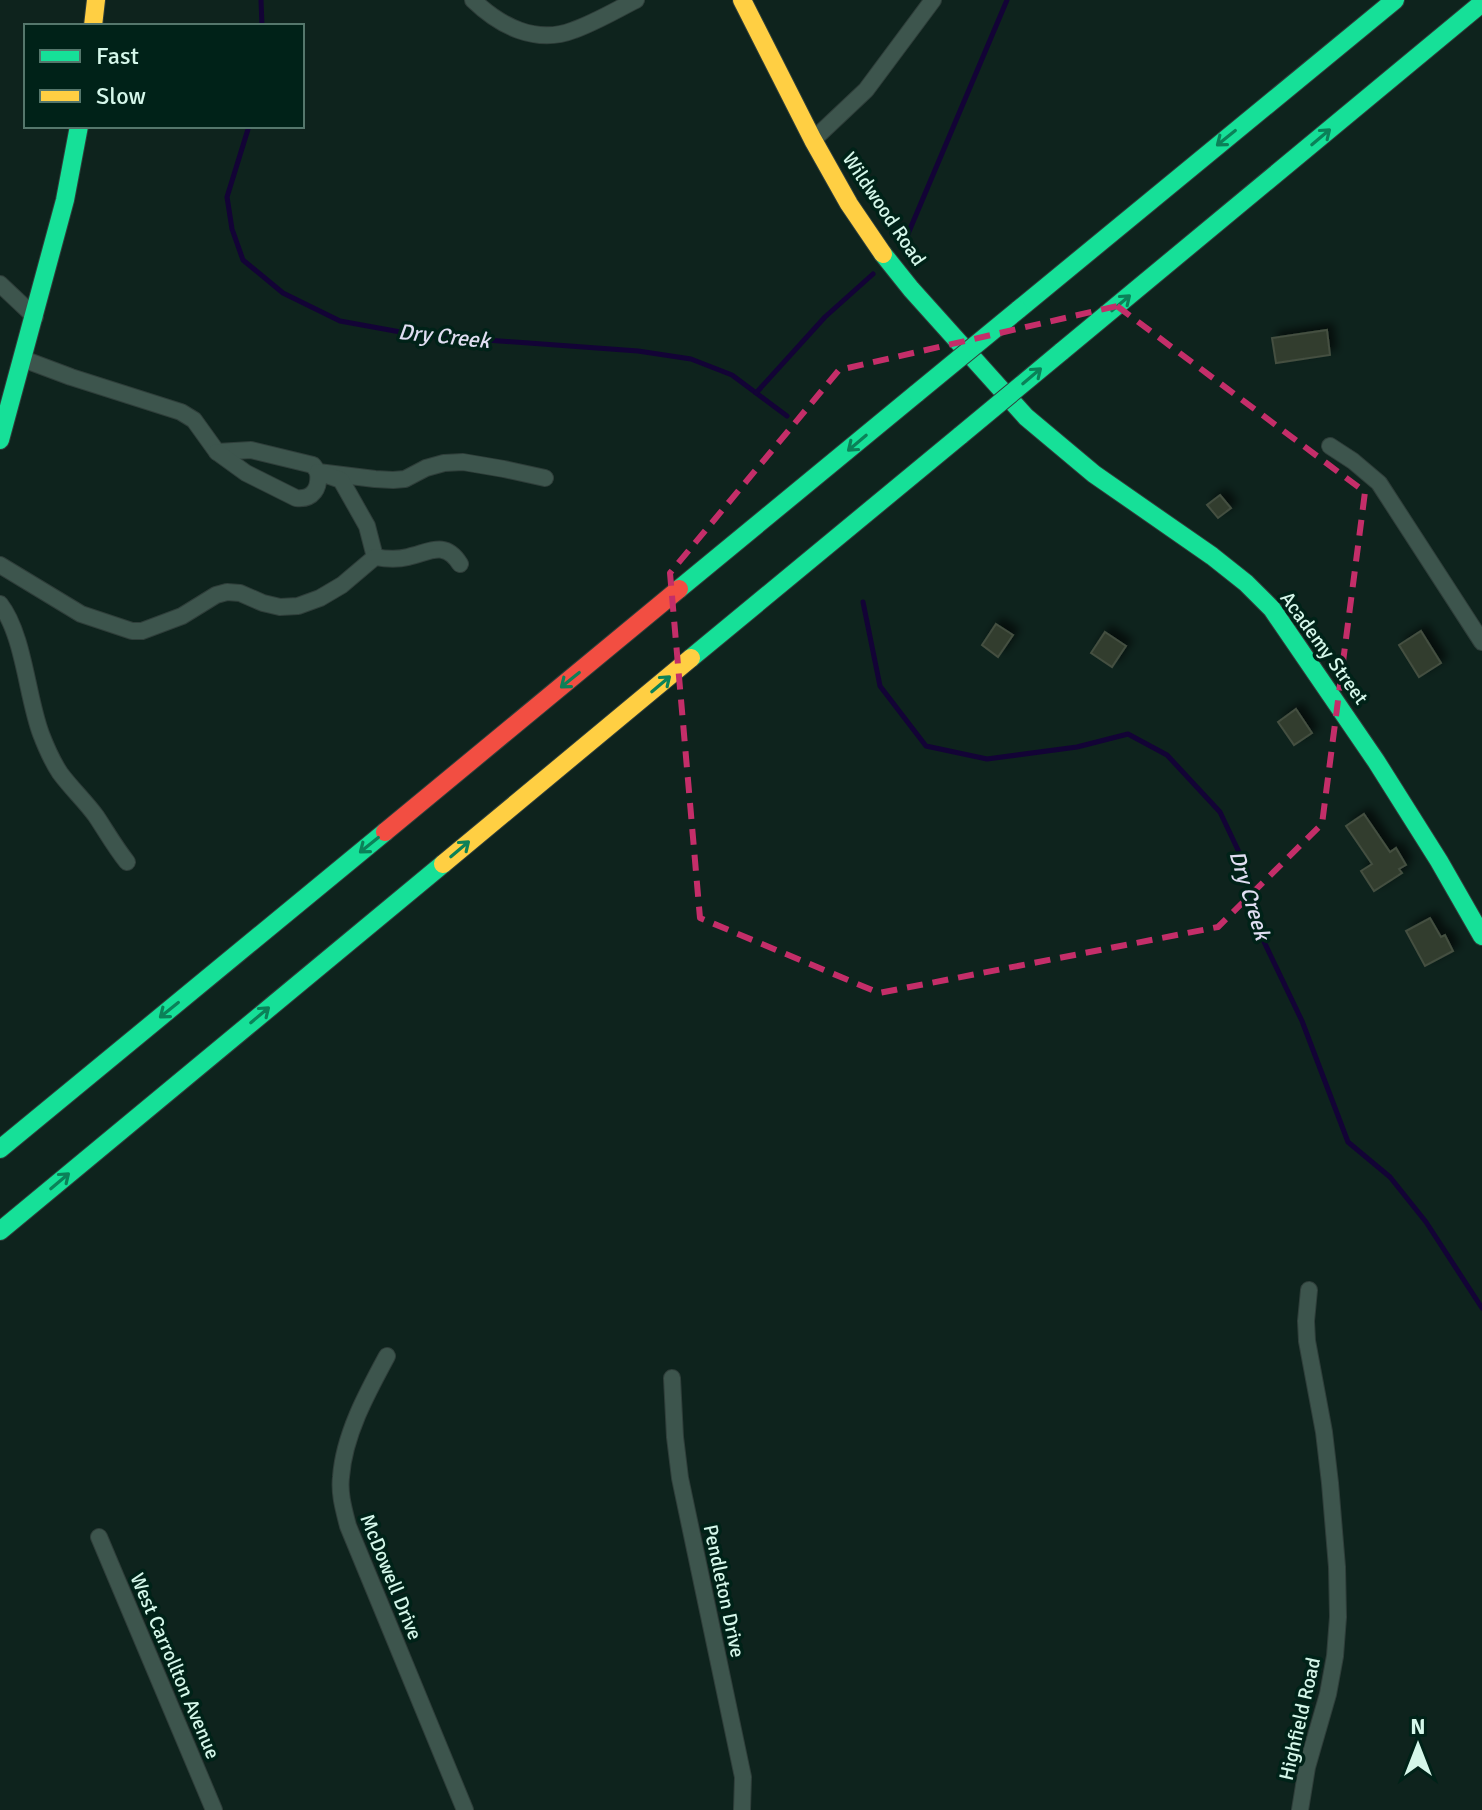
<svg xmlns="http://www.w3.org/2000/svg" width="1482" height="1810" viewBox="0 0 1482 1810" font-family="Signika,sans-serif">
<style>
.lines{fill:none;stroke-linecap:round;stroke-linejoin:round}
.stream{stroke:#130336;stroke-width:5}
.building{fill:#333e2f;stroke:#444f41;stroke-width:2;filter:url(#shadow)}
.street-casing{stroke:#2f3e3a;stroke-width:18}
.fast-casing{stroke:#2f3e3a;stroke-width:20}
.slow-casing{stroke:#2f3e3a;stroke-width:20}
.jam-casing{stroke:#2f3e3a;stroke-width:20}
.street{stroke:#3d554d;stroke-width:16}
.fast{stroke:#16e098;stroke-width:18}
.slow{stroke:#ffcf43;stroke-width:18}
.jam{stroke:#f24e42;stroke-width:18}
.fast-bridge-casing{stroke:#2f3e3a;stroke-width:20;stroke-linecap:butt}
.fast-bridge{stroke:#16e098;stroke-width:18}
.oneway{stroke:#0b8158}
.marked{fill:none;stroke:#c42e69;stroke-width:6;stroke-dasharray:16 10;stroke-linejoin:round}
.labels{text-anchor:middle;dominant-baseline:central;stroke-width:7;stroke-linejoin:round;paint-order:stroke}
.street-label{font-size:20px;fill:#d5f7ea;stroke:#002218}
.water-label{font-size:22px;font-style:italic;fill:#e0def2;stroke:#002218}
</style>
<defs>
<filter id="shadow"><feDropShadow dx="6" dy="-6" stdDeviation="4" flood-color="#0009"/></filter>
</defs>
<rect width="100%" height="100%" fill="#0e231d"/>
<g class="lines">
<g class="stream">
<path d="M261 0 262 26"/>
<path d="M249 126 227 197 232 229 243 260 283 293 340 321 417 335 638 351 691 359 732 375 787 416"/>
<path d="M902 248 1007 0"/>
<path d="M756 393 825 317 873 274"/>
<path d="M863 602 880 686 926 746 987 759 1077 747 1128 734 1167 755 1220 812 1247 869 1256 925 1302 1021 1348 1142 1390 1177 1426 1222 1482 1308"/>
</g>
</g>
<g class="building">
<path d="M1327 330 1330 355 1276 363 1272 338Z"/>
<path d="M1220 495 1231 508 1218 518 1207 505Z"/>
<path d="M996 624 1013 635 998 657 982 645Z"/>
<path d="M1421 631 1441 663 1419 677 1399 645Z"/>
<path d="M1105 632 1126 646 1112 667 1091 653Z"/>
<path d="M1296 709 1312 733 1294 745 1278 722Z"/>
<path d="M1364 814 1390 852 1396 848 1406 865 1399 869 1402 873 1374 891 1361 871 1372 864 1346 826Z"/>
<path d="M1430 918 1441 937 1445 935 1453 951 1425 966 1406 931Z"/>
</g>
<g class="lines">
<defs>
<g id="street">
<path d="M473 0C500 26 536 45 574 30 596 22 616 10 636 0"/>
<path d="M813 140 866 90 933 0"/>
<path d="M0 284 35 317"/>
<path d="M23 359 71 377 181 412 194 420 217 452 251 450 313 465 318 472 375 479 393 480 405 479 426 468 444 463 463 462 504 469 545 478"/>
<path d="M1330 446 1353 461 1379 483 1482 642"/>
<path d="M217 452 246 473 296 498C313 500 320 488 318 472L341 480 367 526 375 557"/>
<path d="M0 565 81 614 132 631H142L182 616 216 595 227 592 240 593 263 603 280 607 298 606 320 598 342 585 375 557C386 559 396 560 408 557 430 552 445 540 460 564"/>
<path d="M0 604C24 635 27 697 41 734 46 747 52 761 60 773 71 788 85 801 96 816 106 831 115 847 127 862"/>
<path d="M387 1356C367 1393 344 1435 341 1477 339 1494 344 1510 348 1526L465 1810"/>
<path d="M672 1378 675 1437 680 1478 743 1777 742 1810"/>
<path d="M99 1537 214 1810"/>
<path d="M1300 1810 1307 1767 1328 1694 1335 1656 1338 1617 1337 1567 1330 1483 1324 1432 1307 1341 1306 1321 1309 1290"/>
</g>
<g id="fast">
<path d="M883 254 911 289 1026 417 1094 474 1212 556 1246 583 1272 609 1376 761 1439 861 1482 936"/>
<path d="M1018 310 1395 0"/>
<path d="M1061 352 1482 3"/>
<path d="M0 440 65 200 79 126"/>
<path d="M679 589 917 393"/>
<path d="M691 658 961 435"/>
<path d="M0 1149 385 832"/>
<path d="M0 1231 443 864"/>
</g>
<g id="slow">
<path d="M742 0 813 140 849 204 883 254"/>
<path d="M93 26 96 0"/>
<path d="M443 864 691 658"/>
</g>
<path id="jam" d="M385 832 679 589"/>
</defs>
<use href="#street" class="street-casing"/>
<use href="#fast" class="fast-casing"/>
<use href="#slow" class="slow-casing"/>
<use href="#jam" class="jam-casing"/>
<use href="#street" class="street"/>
<use href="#fast" class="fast"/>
<use href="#slow" class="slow"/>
<use href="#jam" class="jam"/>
<defs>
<g id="fast-bridge">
<path d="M917 393 1018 310"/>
<path d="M961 435 1061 352"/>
</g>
</defs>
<use href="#fast-bridge" class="fast-bridge-casing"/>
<use href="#fast-bridge" class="fast-bridge"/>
</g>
<defs><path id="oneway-shaft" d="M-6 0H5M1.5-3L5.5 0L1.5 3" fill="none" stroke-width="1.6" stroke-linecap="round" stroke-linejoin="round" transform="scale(2)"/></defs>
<g class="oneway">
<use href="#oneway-shaft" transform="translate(1321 137) rotate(-40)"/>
<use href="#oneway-shaft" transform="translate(1226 138) rotate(141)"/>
<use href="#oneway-shaft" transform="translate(1121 303) rotate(-40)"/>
<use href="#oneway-shaft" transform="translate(1032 376) rotate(-40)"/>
<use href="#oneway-shaft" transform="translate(857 443) rotate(140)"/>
<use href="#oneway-shaft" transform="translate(570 680) rotate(141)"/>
<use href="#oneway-shaft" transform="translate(661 684) rotate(-40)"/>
<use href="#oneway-shaft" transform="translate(369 845) rotate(141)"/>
<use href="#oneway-shaft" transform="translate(460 849) rotate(-40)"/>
<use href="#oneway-shaft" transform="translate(169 1010) rotate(141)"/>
<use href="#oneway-shaft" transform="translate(260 1015) rotate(-40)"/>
<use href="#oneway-shaft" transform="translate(60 1181) rotate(-40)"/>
</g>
<path class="marked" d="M1117 306 1365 492 1322 824 1218 927 879 993 700 918 670 573 839 370Z"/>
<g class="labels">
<g class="street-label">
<text transform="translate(884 209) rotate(56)">Wildwood Road</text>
<text transform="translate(1324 648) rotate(54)">Academy Street</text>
<text transform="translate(391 1577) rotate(68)">McDowell Drive</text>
<text transform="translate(724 1591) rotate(78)">Pendleton Drive</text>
<text transform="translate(175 1666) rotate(67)">West Carrollton Avenue</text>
<text transform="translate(1300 1719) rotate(-77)">Highfield Road</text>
</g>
<g class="water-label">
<text transform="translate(444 336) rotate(6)">Dry Creek</text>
<text transform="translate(1250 895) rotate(73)">Dry Creek</text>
</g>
</g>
<rect x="24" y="24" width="280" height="104" fill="#002218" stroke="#55776c" stroke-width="2"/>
<rect x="40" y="50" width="40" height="12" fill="#16e098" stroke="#55776c" stroke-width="2"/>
<text x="96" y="64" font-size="24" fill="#d5f7ea">Fast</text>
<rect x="40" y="90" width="40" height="12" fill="#ffcf43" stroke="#55776c" stroke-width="2"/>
<text x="96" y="104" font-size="24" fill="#d5f7ea">Slow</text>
<g transform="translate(1418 1746)" stroke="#002218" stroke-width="6" paint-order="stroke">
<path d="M0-6L14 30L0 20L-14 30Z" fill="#d5f7ea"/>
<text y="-12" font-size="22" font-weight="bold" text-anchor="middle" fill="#d5f7ea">N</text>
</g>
</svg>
